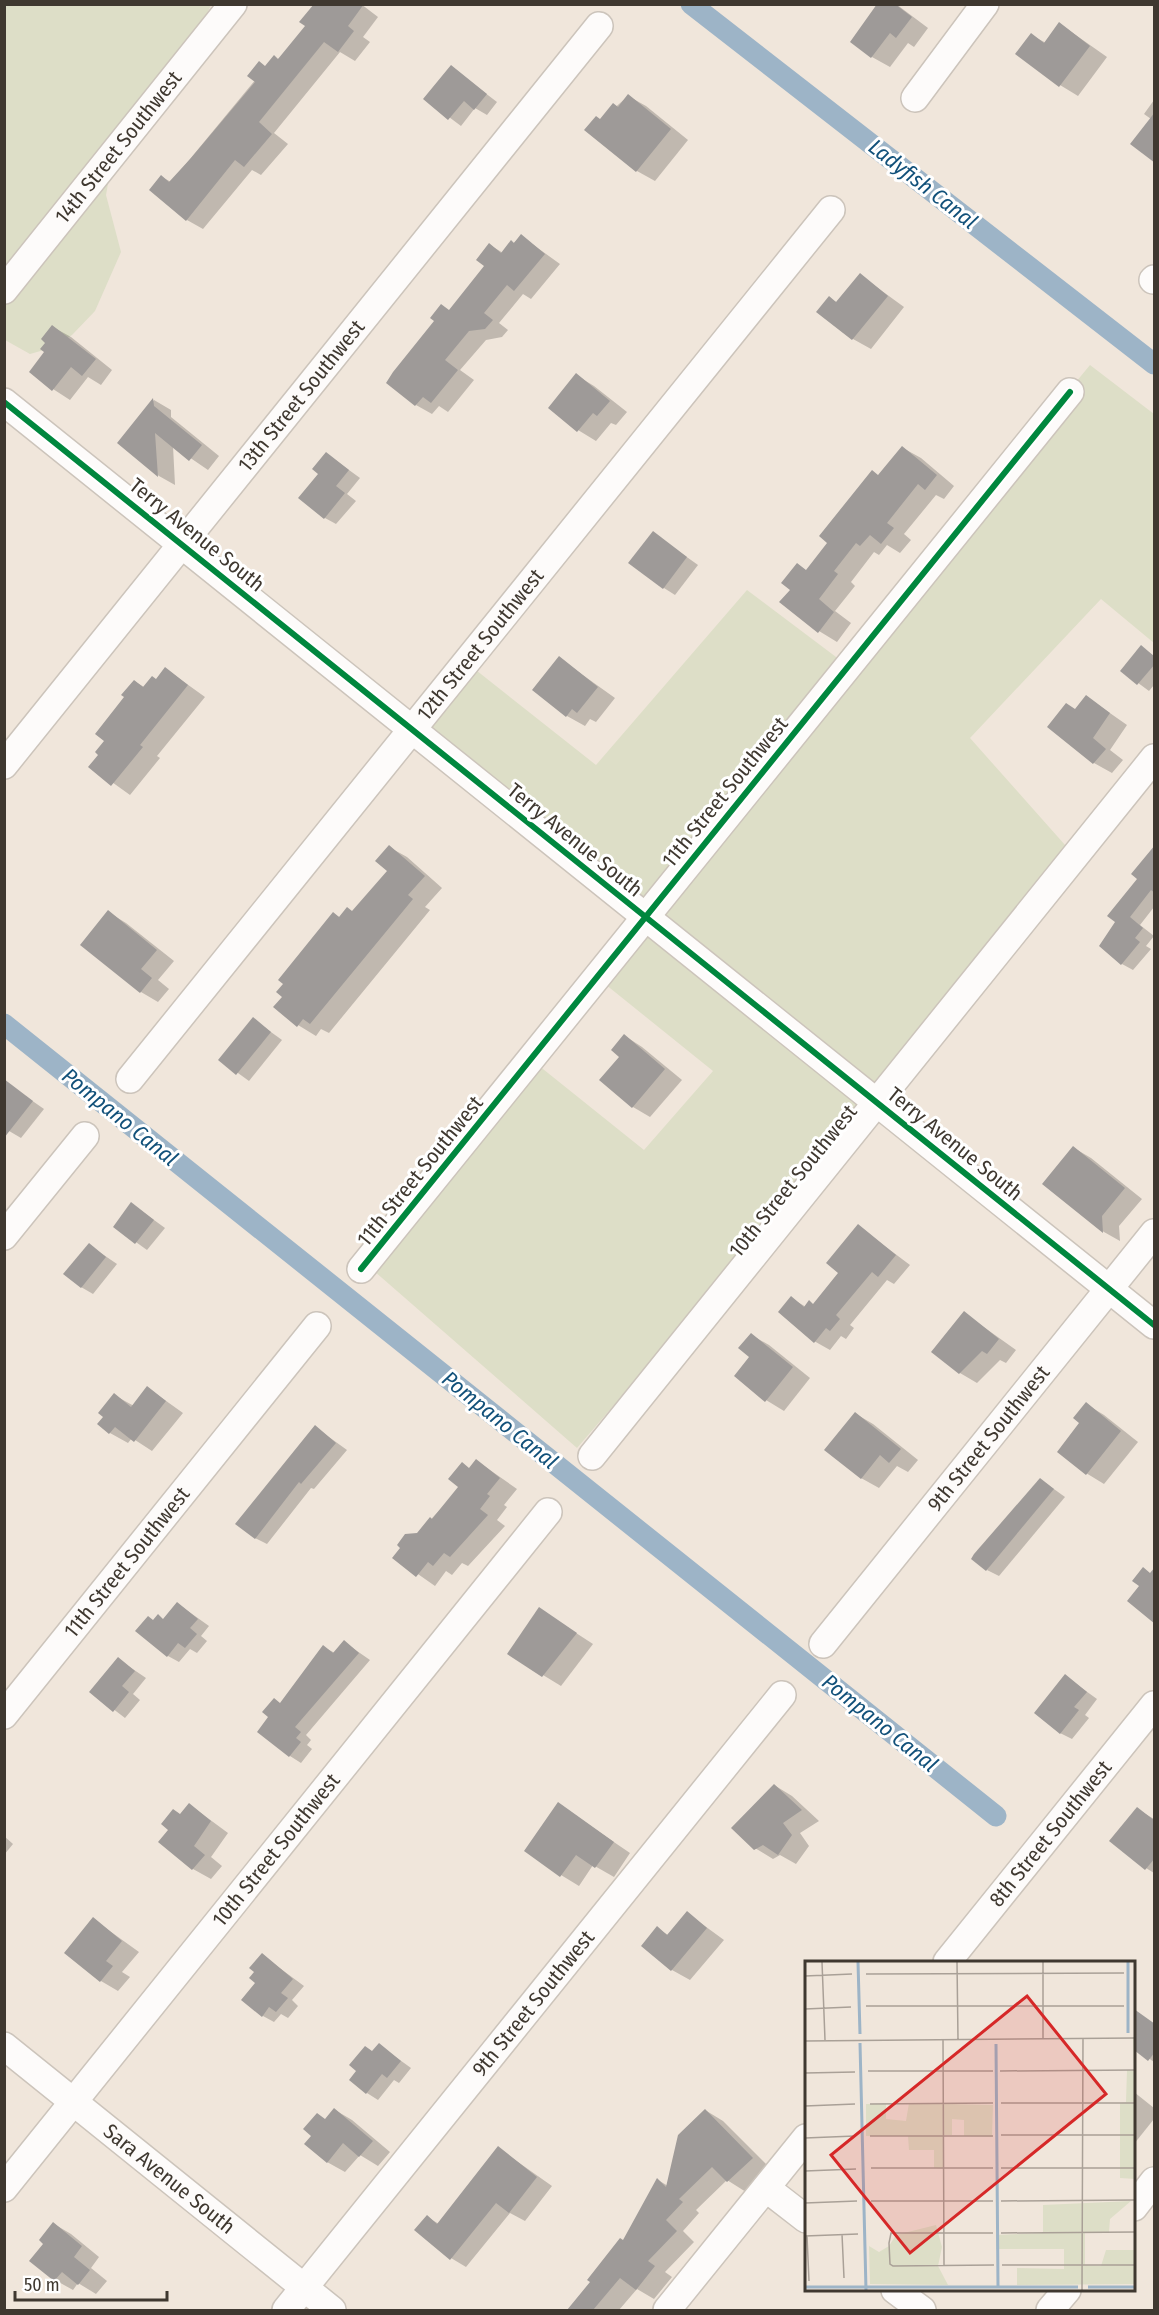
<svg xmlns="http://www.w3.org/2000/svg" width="1159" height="2315" viewBox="0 0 1159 2315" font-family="'Fira Sans Condensed',sans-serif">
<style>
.green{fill:#dddec7}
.shadow{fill:#0003}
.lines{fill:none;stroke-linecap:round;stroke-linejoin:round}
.canal{stroke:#9db4c7;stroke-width:21}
.building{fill:#9e9a98}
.minor-casing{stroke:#ccc4bb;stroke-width:30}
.minor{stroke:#fdfbfa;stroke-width:27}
.cycleway-casing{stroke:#fff;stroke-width:10}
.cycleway{stroke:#00873e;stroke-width:6}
.labels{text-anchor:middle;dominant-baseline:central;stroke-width:6;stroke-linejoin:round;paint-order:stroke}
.street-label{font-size:21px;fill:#3f3830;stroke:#fff}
.water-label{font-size:22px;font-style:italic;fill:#12517a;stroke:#fff}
.inset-river{fill:none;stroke:#9db4c7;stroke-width:3}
.inset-road{fill:none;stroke:#a9a097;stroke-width:1.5}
.view{fill:#d62828;fill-opacity:0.15;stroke:#d62828;stroke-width:3}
.inset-edge{fill:none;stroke:#3f3830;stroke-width:3}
</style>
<rect width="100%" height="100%" fill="#f0e6db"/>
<g class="green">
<path d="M5 5H211L189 52 114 150 106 195 121 252 95 311 72 335 51 348 30 354 5 340Z"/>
<path d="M1090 365 1154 414V643L1101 599 970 738 1081 863 577 1448 358 1257 528 1057 644 1150 713 1071 600 980 649 919 407 725 467 663 596 765 747 590 844 663Z"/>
</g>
<g class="shadow">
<path d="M361 4 378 17 363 37 370 42 355 61 340 52 274 133 288 144 261 175 252 170 203 229 187 220 162 177 171 182 266 67Z"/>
<path d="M879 4H896L928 28 914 47 908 43 890 67 872 57Z"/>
<path d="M1060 24 1107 57 1078 96 1060 85 1031 35 1046 43Z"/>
<path d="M451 67 497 102 487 115 475 108 461 126 425 99Z"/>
<path d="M628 96 646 106 688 140 655 181 637 171 601 120Z"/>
<path d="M1154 100V161L1151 119 1144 114Z"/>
<path d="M521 236 560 264 531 299 523 294 499 323 508 330 502 337 486 340 460 370 474 380 448 412 439 406 432 414 416 405 450 311 486 266 490 245 503 253Z"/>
<path d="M860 275 904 307 871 349 853 339 818 311 829 298 838 303Z"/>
<path d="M53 327 71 337 112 370 101 385 88 377 70 400 53 389 46 352Z"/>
<path d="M576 375 594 386 627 412 616 425 611 423 596 441 578 430Z"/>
<path d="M154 400 171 410V417L219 456 208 470 173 446 175 485 159 476 119 443Z"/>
<path d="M903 448 921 458 954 486 944 499 936 495 904 534 911 540 900 553 887 545 879 555 874 552 851 582 855 586 835 611 851 623 837 642 819 631 807 571Z"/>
<path d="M327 454 360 478 347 494 356 501 336 524 325 518 320 474Z"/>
<path d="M653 533 698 565 675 595 664 588Z"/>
<path d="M1141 647 1154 656V685L1149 691 1122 671Z"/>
<path d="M559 658 615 698 596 722 590 719 585 726 567 716Z"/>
<path d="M166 669 205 697 157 756 160 758 130 795 91 767 100 755 134 681 144 687 157 680Z"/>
<path d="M1087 697 1127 725 1110 750 1123 760 1112 773 1094 763 1049 727 1076 710Z"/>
<path d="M389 847 407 857 442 888 425 907 430 910 329 1033 321 1029 316 1036 298 1025 284 996 334 914 341 918 353 912 389 871Z"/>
<path d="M1154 848V907L1140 925 1154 936 1146 946 1151 949 1133 970 1122 964 1117 922Z"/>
<path d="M108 912 126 923 174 961 158 980 169 989 158 1002 141 992Z"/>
<path d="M253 1019 282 1040 249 1081 220 1060Z"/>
<path d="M625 1036 642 1047 682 1080 650 1117 633 1107 621 1057Z"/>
<path d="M11 1086 44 1109 21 1138 4 1128Z"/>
<path d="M1074 1148 1091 1158 1142 1199 1119 1226 1120 1241 1104 1232 1044 1184Z"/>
<path d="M132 1204 165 1228 147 1250 115 1227Z"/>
<path d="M858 1226 910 1265 894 1284 887 1280 850 1325 854 1328 846 1339 841 1336 830 1350 814 1341 791 1298 806 1307 814 1305 840 1273Z"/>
<path d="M89 1245 117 1264 93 1294 81 1287Z"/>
<path d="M964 1313 1016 1350 1006 1363 1000 1360 977 1383 960 1373Z"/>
<path d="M751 1335 769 1345 810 1378 784 1411 766 1400 751 1357Z"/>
<path d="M148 1388 183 1413 152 1451 132 1438 128 1443 110 1433 114 1395 134 1406Z"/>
<path d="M1086 1404 1104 1415 1138 1442 1104 1484 1086 1473 1081 1422Z"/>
<path d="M856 1414 873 1424 918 1460 908 1472 897 1466 879 1488 861 1478Z"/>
<path d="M315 1427 347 1450 314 1489 311 1488 267 1544 255 1538Z"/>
<path d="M477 1461 517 1489 504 1505 507 1507 497 1520 505 1526 468 1566 462 1563 452 1575 446 1571 435 1586 395 1558 461 1487Z"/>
<path d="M1040 1479 1065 1497 999 1576 987 1570Z"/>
<path d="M178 1604 209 1626 201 1636 207 1641 197 1653 190 1649 179 1662 168 1656 154 1621 164 1620Z"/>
<path d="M539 1609 593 1644 561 1686 543 1675Z"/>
<path d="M344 1642 370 1660 306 1735 311 1740 307 1745 312 1749 301 1763 290 1756 281 1704 323 1647 335 1653Z"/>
<path d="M118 1659 146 1678 133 1694 140 1700 125 1718 91 1692Z"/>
<path d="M1065 1676 1097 1699 1085 1715 1089 1718 1072 1739 1060 1733Z"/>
<path d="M774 1785 792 1796 819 1821 800 1833 809 1846 796 1864 780 1855 773 1859 755 1848Z"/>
<path d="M558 1804 630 1853 614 1877 593 1865 579 1886 561 1875Z"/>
<path d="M190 1805 228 1833 211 1857 222 1866 211 1879 193 1869 160 1842Z"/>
<path d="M1137 1809 1154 1819V1873L1146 1868Z"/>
<path d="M4 1836 13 1844 4 1855Z"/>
<path d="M687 1913 724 1940 690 1980 672 1970 657 1928 668 1935Z"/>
<path d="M93 1919 139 1952 122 1972 130 1977 118 1991 101 1981Z"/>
<path d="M262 1955 304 1986 292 2000 298 2006 288 2018 281 2014 274 2022 263 2016 257 1983Z"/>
<path d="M1134 2011 1154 2024V2062L1134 2048Z"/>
<path d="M379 2045 411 2068 399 2083 394 2080 378 2100 367 2093 373 2052Z"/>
<path d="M1134 2092 1154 2108V2119L1134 2144Z"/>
<path d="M335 2110 352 2120 390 2152 378 2166 360 2155 345 2172 327 2162 326 2120Z"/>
<path d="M705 2110 723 2121 770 2168 746 2192 727 2180 696 2210 699 2213 683 2231 694 2242 665 2272 672 2277 654 2299 637 2289 619 2310H569L624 2242 658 2180 668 2186Z"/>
<path d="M498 2148 552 2186 525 2221 510 2213 466 2267 451 2258 427 2217 439 2224Z"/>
<path d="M54 2224 71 2234 99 2257 91 2268 107 2281 96 2294 78 2283 73 2290 55 2280 45 2243Z"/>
</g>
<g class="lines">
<g class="canal">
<path d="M691 4 1154 364"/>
<path d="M4 1024 996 1816"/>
</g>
</g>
<g class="building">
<path d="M314 4H364L348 26 354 31 338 52 324 42 259 122 272 134 244 167 235 160 186 221 149 190 161 175 169 182 191 158 255 82 247 76 259 61 265 66 274 55 278 59 305 26 299 22Z"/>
<path d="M877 4H895L912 17 896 38 890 33 871 58 850 42Z"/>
<path d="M1059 22 1090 46 1059 87 1015 54 1031 33 1044 43Z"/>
<path d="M451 65 487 94 474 110 464 101 448 120 423 99Z"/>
<path d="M628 94 671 129 636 172 584 130 596 116 600 119 613 103 618 107Z"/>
<path d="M1155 112V163L1130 144Z"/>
<path d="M521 234 545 254 514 291 507 285 484 313 493 320 485 329 469 331 445 360 458 370 431 403 423 397 415 406 386 383 393 372 434 321 430 318 441 304 449 310 484 266 476 260 489 243 501 253 511 240 514 243Z"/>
<path d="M860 273 888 296 852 340 816 312 829 296 836 302Z"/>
<path d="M52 325 96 359 82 376 71 367 52 391 29 372 44 352 40 349 45 343 41 339Z"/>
<path d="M576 373 610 401 597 416 593 413 577 432 548 408Z"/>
<path d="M153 398 154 406 202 445 189 461 155 433 158 477 117 443Z"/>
<path d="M902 446 937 475 925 490 918 484 887 523 894 528 881 544 870 535 860 546 856 543 834 571 838 574 819 599 834 612 818 633 779 602 790 590 781 583 797 563 806 570 827 543 819 536 872 470 878 475Z"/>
<path d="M326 452 349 470 336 486 345 493 324 519 298 498 318 474 312 469Z"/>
<path d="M653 531 687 557 663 589 628 563Z"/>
<path d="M1141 645 1155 657V664L1137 685 1120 671Z"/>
<path d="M559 656 598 687 577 713 572 709 566 717 532 690Z"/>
<path d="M165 667 188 685 140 745 143 747 111 786 88 767 98 755 95 752 104 741 95 734 124 697 121 695 134 680 143 687 152 676 156 679Z"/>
<path d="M1086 695 1110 713 1093 738 1106 749 1093 764 1047 727 1066 703 1075 709Z"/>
<path d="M389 845 425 876 408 895 413 899 310 1024 303 1019 297 1027 273 1007 282 997 276 992 283 984 278 980 333 912 339 917 347 907 352 911 387 871 375 861Z"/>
<path d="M1155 845V893L1151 890 1130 917 1143 928 1135 938 1140 942 1121 965 1099 946 1115 922 1107 916 1137 879 1131 874Z"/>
<path d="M108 910 157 950 141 969 152 978 140 993 80 945Z"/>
<path d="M253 1017 271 1032 236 1075 218 1060Z"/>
<path d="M624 1034 665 1069 632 1108 599 1080 619 1057 611 1050Z"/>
<path d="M4 1079 33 1101 4 1138Z"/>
<path d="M1073 1146 1125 1188 1102 1216 1103 1233 1042 1184Z"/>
<path d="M131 1202 154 1220 135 1244 113 1227Z"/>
<path d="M858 1224 896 1255 878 1277 872 1272 836 1315 840 1319 830 1331 826 1328 814 1343 778 1312 791 1296 804 1307 809 1300 813 1304 838 1273 826 1263Z"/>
<path d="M89 1243 106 1257 81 1288 63 1274Z"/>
<path d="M964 1311 999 1339 987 1354 982 1351 959 1374 931 1352Z"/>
<path d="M751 1333 793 1367 765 1402 734 1376 749 1357 738 1348Z"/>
<path d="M147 1386 166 1401 134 1442 115 1427 109 1434 97 1424 103 1417 98 1413 114 1393 131 1407Z"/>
<path d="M1086 1402 1121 1431 1086 1475 1057 1452 1079 1423 1073 1418Z"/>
<path d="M855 1412 901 1449 889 1463 880 1455 861 1479 824 1450Z"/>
<path d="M315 1425 336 1443 301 1484 299 1482 255 1539 235 1524Z"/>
<path d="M476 1459 500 1478 487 1494 490 1496 480 1509 488 1515 450 1557 444 1553 433 1566 428 1562 416 1577 392 1558 400 1548 397 1545 405 1534 417 1533 430 1517 432 1519 458 1487 448 1479 462 1462 469 1468Z"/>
<path d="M1040 1478 1054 1489 986 1571 971 1559 974 1554Z"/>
<path d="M1143 1567 1150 1573 1155 1567V1624L1127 1601 1139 1586 1132 1581Z"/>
<path d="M177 1602 198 1619 190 1628 197 1634 185 1648 178 1643 167 1657 135 1631 148 1616 153 1620 158 1614 163 1619Z"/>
<path d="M539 1607 577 1633 542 1677 507 1654Z"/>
<path d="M344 1640 359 1653 295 1727 301 1732 296 1738 301 1742 289 1757 257 1732 268 1717 262 1712 274 1698 280 1703 323 1645 333 1653Z"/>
<path d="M118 1657 135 1671 122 1686 129 1692 113 1712 89 1692Z"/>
<path d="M1065 1674 1087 1692 1074 1707 1079 1710 1060 1734 1034 1713Z"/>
<path d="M774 1784 802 1810 783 1823 792 1835 778 1855 763 1845 754 1850 731 1828Z"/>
<path d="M558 1802 614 1842 595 1868 576 1855 560 1877 524 1851Z"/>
<path d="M189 1803 211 1821 194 1846 205 1855 192 1870 158 1842 168 1830 161 1824 173 1809 180 1814Z"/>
<path d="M1137 1807 1155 1821V1858L1145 1870 1109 1841Z"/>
<path d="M687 1911 707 1928 671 1971 641 1946 657 1926 667 1935Z"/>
<path d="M93 1917 122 1941 106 1961 113 1966 100 1982 64 1953Z"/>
<path d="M262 1953 293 1979 281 1993 288 1998 276 2012 269 2007 262 2017 241 2000 255 1983 249 1978 254 1972 249 1968Z"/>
<path d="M1134 2009 1155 2024V2052L1148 2061 1134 2050Z"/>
<path d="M379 2043 401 2061 387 2078 382 2074 366 2094 349 2080 356 2071 349 2065 365 2046 372 2051Z"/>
<path d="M334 2108 373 2141 359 2157 343 2143 327 2163 304 2144 311 2136 303 2129 317 2113 325 2119Z"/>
<path d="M705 2109 753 2158 727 2182 712 2167 679 2199 683 2202 666 2220 677 2231 648 2261 655 2266 636 2290 620 2278 593 2310H567L590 2282 587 2280 620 2238 623 2240 657 2178 666 2187 678 2135Z"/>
<path d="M498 2146 537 2177 509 2213 496 2203 450 2260 414 2230 427 2215 437 2224Z"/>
<path d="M53 2222 82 2246 74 2257 90 2270 78 2285 62 2272 54 2281 29 2261 43 2244 39 2240Z"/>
</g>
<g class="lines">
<defs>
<g id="minor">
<path d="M915 98 985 4"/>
<path d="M1153 280 1154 279"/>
<path id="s1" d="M4 290 233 4"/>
<path d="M4 402 1154 1325"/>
<path id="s2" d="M4 765 599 26"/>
<path id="s3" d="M130 1079 831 210"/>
<path d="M4 1236 85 1136"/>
<path d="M361 1269 1070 392"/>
<path d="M592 1456 1154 758"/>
<path id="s4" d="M823 1644 1154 1233"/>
<path id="s5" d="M4 1715 317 1326"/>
<path id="s6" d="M947 1962 1154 1705"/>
<path id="s7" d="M4 2046 332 2310"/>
<path id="s8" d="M4 2188 548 1512"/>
<path d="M766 2188 806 2219"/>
<path d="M1134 2207 1154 2181"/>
<path d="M895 2290 922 2310"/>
<path id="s9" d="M286 2310 782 1695"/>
<path d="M667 2310 806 2138"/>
<path d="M1050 2310 1067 2290"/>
</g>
</defs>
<use href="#minor" class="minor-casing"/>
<use href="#minor" class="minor"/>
<defs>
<g id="cycleway">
<path d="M4 402 1154 1325"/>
<path d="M361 1269 1070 392"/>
</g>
</defs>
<use href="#cycleway" class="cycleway-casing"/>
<use href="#cycleway" class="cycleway"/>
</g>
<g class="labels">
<g class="street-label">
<text stroke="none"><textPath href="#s1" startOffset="183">14th Street Southwest</textPath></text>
<text stroke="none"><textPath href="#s2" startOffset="474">13th Street Southwest</textPath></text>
<text transform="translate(197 535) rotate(39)">Terry Avenue South</text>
<text stroke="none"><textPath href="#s3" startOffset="558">12th Street Southwest</textPath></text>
<text transform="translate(725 792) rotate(-51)">11th Street Southwest</text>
<text transform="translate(575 840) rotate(39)">Terry Avenue South</text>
<text transform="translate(955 1144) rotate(39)">Terry Avenue South</text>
<text transform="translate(420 1171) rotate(-51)">11th Street Southwest</text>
<text transform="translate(793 1181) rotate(-51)">10th Street Southwest</text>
<text stroke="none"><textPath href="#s4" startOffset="264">9th Street Southwest</textPath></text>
<text stroke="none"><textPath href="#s5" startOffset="196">11th Street Southwest</textPath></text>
<text stroke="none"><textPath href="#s6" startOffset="165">8th Street Southwest</textPath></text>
<text stroke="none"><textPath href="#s8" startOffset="434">10th Street Southwest</textPath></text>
<text stroke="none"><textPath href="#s9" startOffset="394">9th Street Southwest</textPath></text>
<text stroke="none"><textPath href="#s7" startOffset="212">Sara Avenue South</textPath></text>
</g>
<g class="water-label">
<text transform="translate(923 184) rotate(38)">Ladyfish Canal</text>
<text transform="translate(120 1117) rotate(39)">Pompano Canal</text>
<text transform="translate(500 1420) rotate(39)">Pompano Canal</text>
<text transform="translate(880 1723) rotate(39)">Pompano Canal</text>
</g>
</g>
<g transform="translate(805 1961)">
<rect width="330" height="330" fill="#f0e6db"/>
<path d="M328 76H330V218L315 217V142L321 141 322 109H329ZM104 142 188 144 187 176 159 175V159L147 158V174H139V208L129 207V189H104L103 175H61V143H81V158L101 160ZM326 240 305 258 304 271H280V304L296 305 301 289H330V323L212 324V307L259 308V288H191V274L238 272V244ZM131 264 137 286 133 305 143 324 65 323 64 285 74 291 84 285 91 274Z" fill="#dddec7"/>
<path class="inset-river" d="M53 1 55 73M323 72V1M55 82 61 329M191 83 193 326M0 326H273M283 326H330"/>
<path class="inset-road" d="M17 1 20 79M152 1 153 78M238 1V77M61 13 319 12M0 15 47 13M61 45H319M0 48 46 46M138 78 139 304M0 80 330 77M63 110H188M195 110 330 109M0 112 50 111M196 142H330M65 143 188 142M0 145 50 143M196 174H330M65 175H188M0 177 50 175M66 207H188M196 207H330M0 210 51 208M66 240H188M196 240 330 239M0 242 52 240M188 272H86L84 282 85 303 88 305 189 304M196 272 330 271M37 273 39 317M0 275 53 273M2 275 4 320M197 304H330M277 329 278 77"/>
<path class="view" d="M222 35 301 133 105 292 26 194Z"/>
<rect width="330" height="330" class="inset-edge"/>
</g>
<rect width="1159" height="2315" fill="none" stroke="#3f3830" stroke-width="12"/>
<path d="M15 2291v9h152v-9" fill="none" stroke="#3f3830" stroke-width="3"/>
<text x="24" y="2291" font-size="18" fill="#3f3830" stroke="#ffffff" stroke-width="4.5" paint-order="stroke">50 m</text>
</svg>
